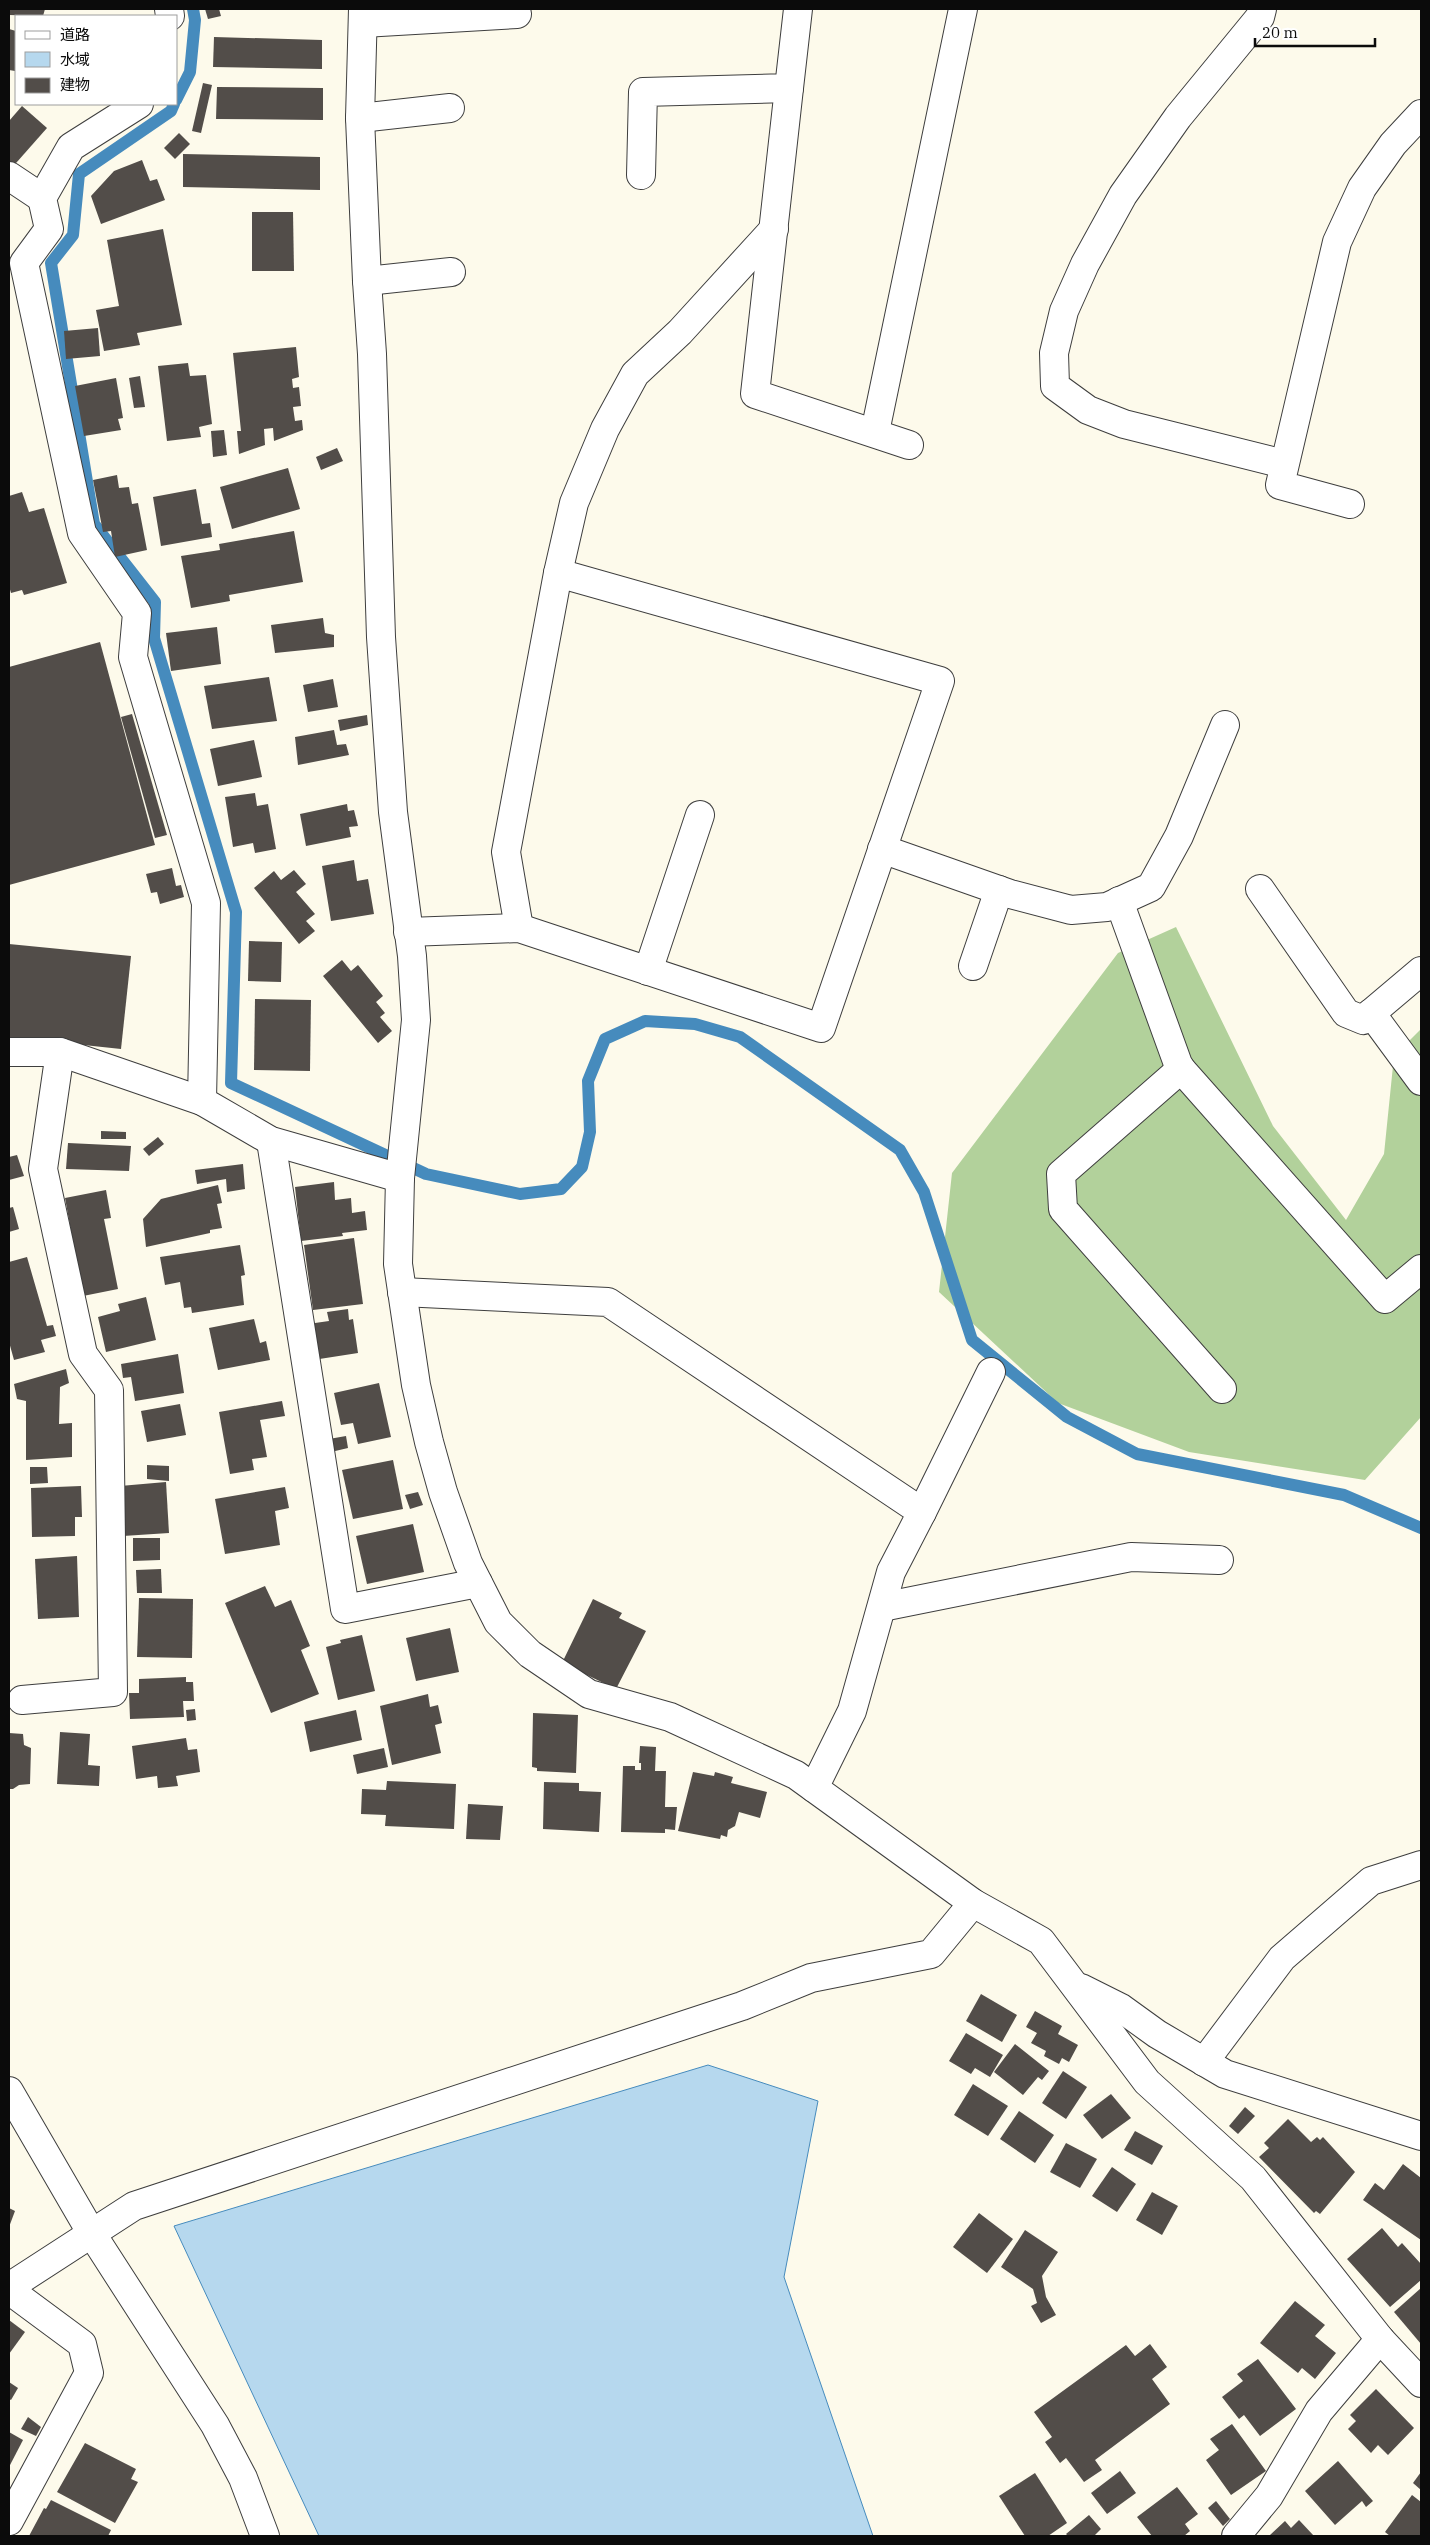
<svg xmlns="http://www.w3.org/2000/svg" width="1430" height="2545" viewBox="0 0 1430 2545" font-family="'IBM Plex Serif','Noto Sans JP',serif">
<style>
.forest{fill:#b2d19b}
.water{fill:#b6d8ee;stroke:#468bbd}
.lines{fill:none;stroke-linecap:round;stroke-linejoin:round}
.stream{stroke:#468bbd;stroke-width:12}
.building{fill:#524d49}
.minor-casing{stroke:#3e3e3e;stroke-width:30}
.minor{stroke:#fff;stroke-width:28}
</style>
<rect width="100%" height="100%" fill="#fdfaeb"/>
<path class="forest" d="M1176 927 1273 1126 1346 1220 1384 1154 1394 1056 1421 1029V1417L1365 1480 1189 1452 1058 1403 939 1292 952 1173 1118 953Z"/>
<path class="water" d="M708 2065 818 2101 784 2277 873 2536H319L174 2226Z"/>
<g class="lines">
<g class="stream">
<path d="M176 100 190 72 195 20 193 9"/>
<path d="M174 104 171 111 79 174 73 235 51 263 94 524 155 602 154 638 236 912 231 1083 426 1174 520 1194 561 1189 582 1167 590 1132 588 1081 605 1039 645 1021 695 1024 740 1037 900 1150 924 1192 972 1340 1067 1417 1137 1454 1344 1495 1421 1528"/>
</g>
</g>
<g class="building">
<path d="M9 9H45L43 16 9 15Z"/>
<path d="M205 9H219L221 16 208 19Z"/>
<path d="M9 29 16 31 15 71 9 70Z"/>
<path d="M214 37 322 40V69L213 67Z"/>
<path d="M203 83 212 85 201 133 192 131Z"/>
<path d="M217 87 323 88V120L216 119Z"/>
<path d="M22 106 47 128 9 171V121Z"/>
<path d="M179 133 190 144 175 159 164 148Z"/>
<path d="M183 154 320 157V190L183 187Z"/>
<path d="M142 160 150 181 157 179 165 200 101 224 91 196 114 171Z"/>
<path d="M252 212H293L294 271H252Z"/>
<path d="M163 229 182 325 137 333 140 345 104 351 96 310 119 306 107 240Z"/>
<path d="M98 328 100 356 66 359 64 331Z"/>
<path d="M296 347 299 377 292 379 293 388 299 387 301 406 293 407 295 421 302 420 303 430 274 441 273 428 264 429 265 445 239 454 237 431H241L233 353Z"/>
<path d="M188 363 190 376 206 375 212 424 199 427 201 437 167 441 158 366Z"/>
<path d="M140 376 145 407 134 408 129 378Z"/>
<path d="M116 378 123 418 118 419 121 430 84 436 75 386Z"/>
<path d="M224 430 227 455 213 457 211 431Z"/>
<path d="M337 448 343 461 321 470 316 457Z"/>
<path d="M288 468 300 509 232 529 220 487Z"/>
<path d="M117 475 119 488 129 487 132 504 138 503 147 550 115 557 111 531 103 532 93 480Z"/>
<path d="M196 489 202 524 210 523 212 537 161 546 153 497Z"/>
<path d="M22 492 29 512 44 508 67 583 24 595 22 590 11 593 9 586V496Z"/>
<path d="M294 531 303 582 229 595 230 601 191 608 181 556 220 550 219 544Z"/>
<path d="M323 618 325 633 334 635V647L275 653 271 625Z"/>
<path d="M217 627 221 664 171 671 166 633Z"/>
<path d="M100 642 155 845 9 885V667Z"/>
<path d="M269 677 277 721 212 729 204 686Z"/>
<path d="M333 679 338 707 308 712 303 685Z"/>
<path d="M132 714 167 835 155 838 121 717Z"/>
<path d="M367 715 368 725 340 731 338 720Z"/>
<path d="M334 730 337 745 346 744 349 755 298 765 295 737Z"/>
<path d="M254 740 262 777 218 786 210 749Z"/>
<path d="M255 793 257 806 268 804 276 849 255 853 253 843 233 847 225 797Z"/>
<path d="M347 804 348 811 354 810 358 826 349 827 351 837 306 846 300 814Z"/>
<path d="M354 860 357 881 368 879 374 914 331 921 322 866Z"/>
<path d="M172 868 176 886 181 885 184 897 160 904 157 892 151 893 146 874Z"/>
<path d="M294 870 306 884 296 892 315 914 306 921 315 931 299 944 254 888 274 871 281 880Z"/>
<path d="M249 941 282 942 281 982 248 981Z"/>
<path d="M9 944 131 956 121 1049 9 1037Z"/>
<path d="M342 960 351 971 358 965 383 996 376 1002 385 1013 380 1017 392 1031 378 1043 323 976Z"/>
<path d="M255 999 311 1000 310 1071 254 1070Z"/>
<path d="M101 1131 126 1132V1139H101Z"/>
<path d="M158 1137 164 1144 149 1156 143 1149Z"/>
<path d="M68 1143 131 1146 129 1171 66 1169Z"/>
<path d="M17 1155 24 1176 9 1180V1157Z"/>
<path d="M243 1164 245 1189 227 1192 226 1179 197 1184 195 1170Z"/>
<path d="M334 1182 335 1200 351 1198 352 1213 365 1211 367 1230 342 1233 343 1236 301 1241 295 1187Z"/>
<path d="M218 1185 222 1203 217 1204 222 1228 210 1230V1233L146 1247 143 1219 161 1199Z"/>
<path d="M106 1190 111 1218 104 1219 118 1289 83 1296 65 1198Z"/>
<path d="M13 1207 19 1229 9 1232V1208Z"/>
<path d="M354 1238 363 1304 313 1310 304 1245Z"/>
<path d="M240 1245 245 1275 241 1276 244 1305 192 1313 191 1307 184 1308 180 1282 165 1285 160 1257Z"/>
<path d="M27 1257 47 1326 53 1325 56 1336 41 1340 45 1352 14 1360 9 1342V1262Z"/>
<path d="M146 1297 156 1340 106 1352 98 1317 120 1311 118 1304Z"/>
<path d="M348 1309 349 1320 353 1319 358 1353 313 1360 308 1324 329 1321 327 1312Z"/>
<path d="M254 1319 260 1343 266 1341 270 1360 218 1370 209 1328Z"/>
<path d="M178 1354 184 1393 135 1401 131 1377 123 1378 121 1364Z"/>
<path d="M66 1369 69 1383 60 1387 59 1424 72 1423V1457L26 1460V1401L17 1399 14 1384Z"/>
<path d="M379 1383 391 1437 358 1444 353 1423 341 1425 334 1393Z"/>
<path d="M282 1401 285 1416 260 1420 267 1457 252 1459 254 1470 230 1474 219 1412Z"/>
<path d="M180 1404 186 1435 147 1442 141 1411Z"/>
<path d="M346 1436 348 1448 331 1452 329 1439Z"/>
<path d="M393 1460 403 1509 353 1519 342 1470Z"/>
<path d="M147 1465 169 1466V1481L147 1479Z"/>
<path d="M30 1467H47L48 1483 30 1484Z"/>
<path d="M166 1482 169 1533 123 1536 120 1486Z"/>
<path d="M81 1486 82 1517H75V1536L32 1537 31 1488Z"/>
<path d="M285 1487 289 1508 275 1511 280 1545 225 1554 215 1499Z"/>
<path d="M418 1492 423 1505 410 1509 405 1495Z"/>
<path d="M413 1524 424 1572 367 1584 356 1536Z"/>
<path d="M133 1538H160V1560L133 1561Z"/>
<path d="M77 1556 79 1617 38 1619 35 1559Z"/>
<path d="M161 1569 162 1593H137L136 1570Z"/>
<path d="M265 1586 275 1607 291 1600 310 1646 301 1650 319 1694 271 1713 225 1603Z"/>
<path d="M139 1598 193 1599 192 1658 137 1657Z"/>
<path d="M593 1599 622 1613 619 1618 646 1631 616 1689 562 1663Z"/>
<path d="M450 1628 459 1672 416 1681 406 1638Z"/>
<path d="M362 1635 375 1691 338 1700 326 1647 341 1643 340 1640Z"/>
<path d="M186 1677V1682H193L194 1701H183L184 1717 130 1719 129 1693H139V1679Z"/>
<path d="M428 1694 430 1707 438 1705 442 1723 435 1725 441 1753 392 1765 380 1706Z"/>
<path d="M195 1709 196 1720 187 1721 186 1710Z"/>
<path d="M356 1710 362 1740 310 1752 304 1722Z"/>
<path d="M533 1713 578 1715 576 1773 537 1771V1768L532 1767Z"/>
<path d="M60 1732 90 1734 88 1765 100 1766 99 1786 57 1784Z"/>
<path d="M9 1733 23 1734 24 1745 31 1748 30 1784 19 1785 13 1789H9Z"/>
<path d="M186 1738 188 1750 197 1749 200 1772 176 1776 178 1786 158 1788 157 1776 136 1779 132 1746Z"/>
<path d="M640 1746 656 1747 655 1771H666L665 1807H677L675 1830 665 1829V1833L621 1832 623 1766H635V1770H641V1763H639Z"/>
<path d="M384 1748 388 1767 357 1774 353 1755Z"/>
<path d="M693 1772 714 1776 715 1772 733 1777 731 1783 767 1792 760 1818 739 1812 735 1826 728 1830 727 1837 721 1835 720 1839 678 1831Z"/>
<path d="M387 1781 456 1784 454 1829 385 1826 386 1815 361 1814 362 1789 386 1790Z"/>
<path d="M544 1782 579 1783V1791L601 1792 599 1832 543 1829Z"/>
<path d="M468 1804 503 1806 500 1840 466 1839Z"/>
<path d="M981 1994 1017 2015 1002 2042 966 2021Z"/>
<path d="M1035 2011 1062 2026 1058 2034 1078 2045 1069 2062 1062 2058 1059 2064 1044 2056 1046 2051 1031 2043 1037 2033 1026 2027Z"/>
<path d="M966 2033 1003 2055 990 2077 975 2068 971 2074 949 2061Z"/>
<path d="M1015 2044 1049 2071 1042 2080 1038 2077 1023 2095 994 2072Z"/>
<path d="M1063 2071 1087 2087 1066 2119 1042 2103Z"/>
<path d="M973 2084 1008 2106 988 2136 954 2115Z"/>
<path d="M1111 2094 1131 2118 1102 2139 1083 2115Z"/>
<path d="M1245 2107 1255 2116 1238 2134 1229 2126Z"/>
<path d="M1019 2111 1054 2135 1035 2163 1000 2139Z"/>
<path d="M1288 2119 1311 2142 1317 2137 1320 2140 1323 2137 1355 2172 1320 2214 1316 2211 1314 2213 1259 2157 1269 2148 1264 2143Z"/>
<path d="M1135 2131 1163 2146 1152 2165 1124 2150Z"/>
<path d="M1066 2143 1097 2159 1080 2188 1050 2172Z"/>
<path d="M1403 2164 1421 2178V2240L1363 2200 1375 2183 1384 2190Z"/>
<path d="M1112 2167 1136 2184 1117 2212 1092 2196Z"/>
<path d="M1152 2192 1178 2206 1162 2235 1136 2220Z"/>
<path d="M9 2208 15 2211 9 2227Z"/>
<path d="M979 2213 1013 2239 987 2273 953 2247Z"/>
<path d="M1382 2228 1398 2247 1402 2243 1421 2264V2280L1390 2307 1347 2259Z"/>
<path d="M1025 2230 1058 2252 1042 2276 1046 2297 1056 2315 1041 2323 1031 2306 1037 2303 1033 2289 1001 2267Z"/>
<path d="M1421 2288V2344L1394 2312Z"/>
<path d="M1295 2301 1325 2325 1315 2336 1336 2353 1315 2379 1302 2368 1298 2373 1260 2343Z"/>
<path d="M9 2320 25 2332 9 2354Z"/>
<path d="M1150 2344 1167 2367 1152 2379 1170 2404 1095 2460 1102 2470 1084 2482 1066 2458 1060 2463 1045 2442 1052 2437 1034 2412 1126 2345 1135 2356Z"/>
<path d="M1258 2359 1296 2409 1260 2436 1244 2415 1239 2419 1222 2397 1243 2381 1237 2374Z"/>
<path d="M9 2382 18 2388 11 2400 9 2399Z"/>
<path d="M1376 2389 1414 2428 1388 2455 1378 2445 1371 2453 1348 2429 1356 2421 1350 2415Z"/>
<path d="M28 2417 41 2427 36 2436 21 2429Z"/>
<path d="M1232 2424 1266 2471 1231 2495 1206 2460 1219 2450 1210 2439Z"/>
<path d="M9 2432 23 2440 9 2467Z"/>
<path d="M85 2443 136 2469 131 2479 138 2482 115 2523 57 2492Z"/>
<path d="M1338 2461 1373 2501 1366 2507 1362 2501 1335 2525 1305 2491Z"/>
<path d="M1120 2471 1136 2493 1107 2514 1091 2493Z"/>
<path d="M1421 2472V2490L1413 2483Z"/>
<path d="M1035 2473 1067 2523 1048 2536H1025L999 2496Z"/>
<path d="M1177 2487 1198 2514 1185 2524 1190 2531 1184 2536H1152L1137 2517Z"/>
<path d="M1412 2495 1421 2502V2536H1390L1385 2532Z"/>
<path d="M51 2500 111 2530 108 2536H29L44 2508 46 2509Z"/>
<path d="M1216 2501 1230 2519 1223 2526 1208 2508Z"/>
<path d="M1089 2515 1101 2529 1094 2536H1068L1066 2534Z"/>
<path d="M1299 2520 1314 2536 1270 2535 1285 2521 1291 2528Z"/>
</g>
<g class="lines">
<defs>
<g id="minor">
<path d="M169 9 170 16"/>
<path d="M363 9 360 118 367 281 372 354 381 637 393 812 412 956 416 1020 400 1178 398 1264 416 1385 429 1442 443 1492 468 1563 498 1622 530 1654 589 1694 670 1717 796 1775 973 1903 1041 1941 1147 2082 1253 2178 1380 2339 1421 2383"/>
<path d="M1262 9 1260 17 1178 117 1123 195 1085 264 1064 311 1054 353 1055 386 1088 410 1124 424 1284 464"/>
<path d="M363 23 517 14"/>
<path d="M789 88 755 394 909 445"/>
<path d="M139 104 71 147 42 198 49 229 24 263 82 533 137 613 133 657 206 903 202 1101 271 1141 400 1178"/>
<path d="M360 118 450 108"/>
<path d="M641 175 643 92 789 88 798 9"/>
<path d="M9 176 42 198"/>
<path d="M367 281 451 272"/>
<path d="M875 432 963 9"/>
<path d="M1350 504 1280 485 1337 242 1362 188 1393 144 1421 114"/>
<path d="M882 849 1010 894 1071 910 1107 907 1151 887 1179 836 1225 725"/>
<path d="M1260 889 1346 1013 1363 1020 1421 971"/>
<path d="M1119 901 1178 1064 1181 1069 1385 1299 1421 1269"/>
<path d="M519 928 506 852 558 573 574 503 605 429 635 374 680 332 774 229"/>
<path d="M408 932 519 928 821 1028 940 681 558 573"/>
<path d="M973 966 999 890"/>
<path d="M648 971 700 815"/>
<path d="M1371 1013 1421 1081"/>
<path d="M9 1052H60L202 1101"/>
<path d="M1181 1069 1061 1174 1063 1209 1222 1389"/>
<path d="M271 1141 345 1609 478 1583"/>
<path d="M402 1292 608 1302 922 1512 891 1572 852 1711 814 1788"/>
<path d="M922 1512 991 1372"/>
<path d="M882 1607 1131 1557 1219 1560"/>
<path d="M22 1700 113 1692 109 1390 83 1354 43 1169 60 1052"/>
<path d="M1081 1988 1121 2008 1157 2034 1225 2074 1421 2136"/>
<path d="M1204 2062 1282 1958 1371 1881 1421 1865"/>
<path d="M9 2091 92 2234 215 2425 243 2478 265 2536"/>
<path d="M9 2287 134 2206 742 2006 811 1978 931 1954 973 1903"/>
<path d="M9 2290 82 2344 89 2373 9 2521"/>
<path d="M1236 2536 1269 2496 1319 2411 1380 2339"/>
</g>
</defs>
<use href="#minor" class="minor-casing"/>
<use href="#minor" class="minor"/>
</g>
<rect width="1430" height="2545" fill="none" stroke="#0b0b0b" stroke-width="20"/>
<rect x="15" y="15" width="162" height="90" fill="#ffffff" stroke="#9d9d9d"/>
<rect x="25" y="31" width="25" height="8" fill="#ffffff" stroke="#9d9d9d"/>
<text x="60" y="40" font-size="15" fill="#0b0b0b">道路</text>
<rect x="25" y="52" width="25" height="15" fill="#b6d8ee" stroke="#9d9d9d"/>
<text x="60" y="65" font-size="15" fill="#0b0b0b">水域</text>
<rect x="25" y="78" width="25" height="15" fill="#524d49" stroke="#9d9d9d"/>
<text x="60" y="90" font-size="15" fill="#0b0b0b">建物</text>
<path d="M1255 38v8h120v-8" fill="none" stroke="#0b0b0b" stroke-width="2.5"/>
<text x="1262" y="38" font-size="15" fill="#0b0b0b" stroke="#ffffff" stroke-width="4" paint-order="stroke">20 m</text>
</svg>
